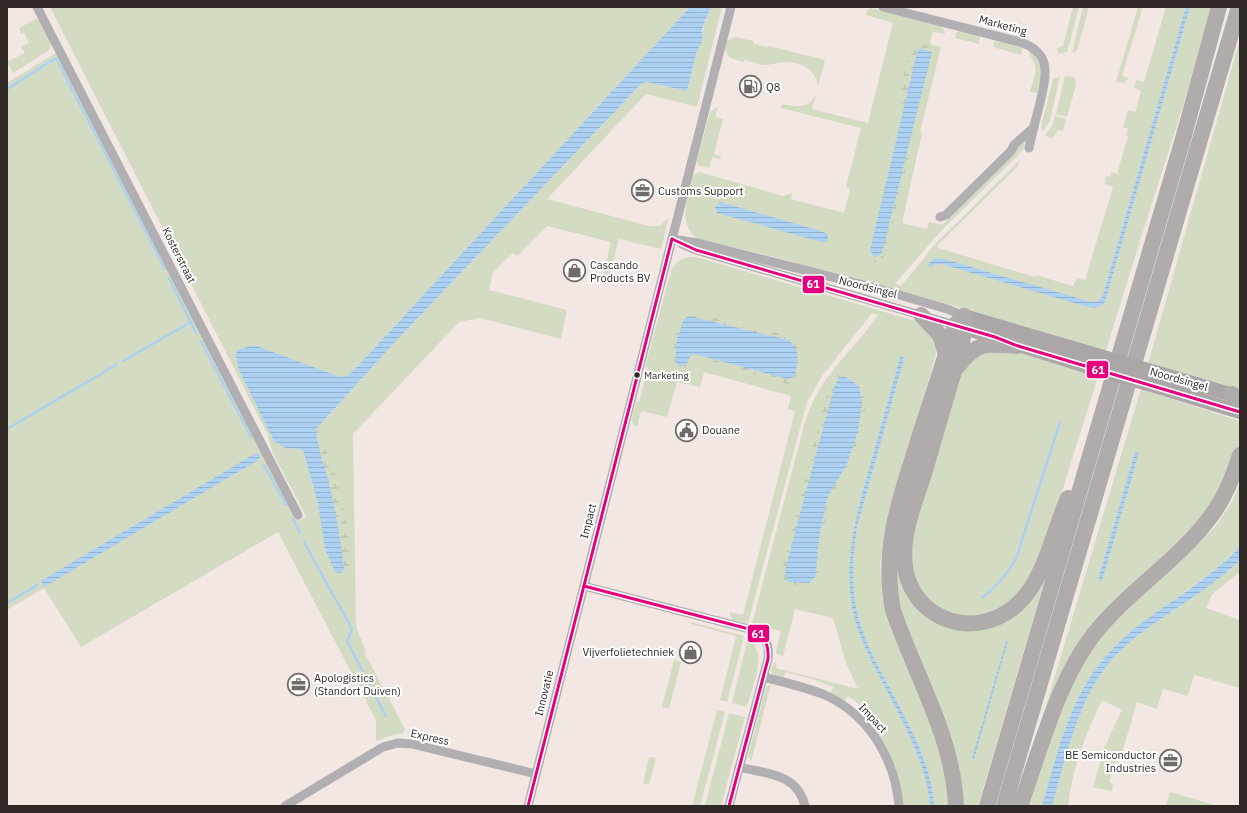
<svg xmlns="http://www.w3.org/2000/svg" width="1247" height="813" viewBox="0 0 1247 813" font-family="'IBM Plex Sans',sans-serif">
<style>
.green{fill:#d3dbc3}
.wetland{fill:url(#wetland-marsh)}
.water{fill:url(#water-rules)}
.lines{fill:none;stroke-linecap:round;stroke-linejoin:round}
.stream{stroke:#acd1f2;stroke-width:2.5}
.street{stroke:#b1afb1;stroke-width:9}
.primary{stroke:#aba6a8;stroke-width:14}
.highway{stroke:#b1acac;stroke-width:16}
.primary-bridge{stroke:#aba6a8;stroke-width:14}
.bus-1-casing{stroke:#fff;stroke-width:6}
.bus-1{stroke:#e5007d;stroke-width:3}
.bus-dot{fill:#2f2825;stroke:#fff;stroke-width:1.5}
.labels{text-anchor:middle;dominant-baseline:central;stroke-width:4;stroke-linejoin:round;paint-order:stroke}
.bus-label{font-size:10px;fill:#2f2825;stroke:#fff;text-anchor:start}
.street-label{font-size:11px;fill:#2f2825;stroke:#fff}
.poi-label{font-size:11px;fill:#2f2825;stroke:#fff;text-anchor:start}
.line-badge{stroke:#fff;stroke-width:1.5}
.badge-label{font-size:11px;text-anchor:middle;font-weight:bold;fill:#fff}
</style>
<defs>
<pattern id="wetland-marsh" width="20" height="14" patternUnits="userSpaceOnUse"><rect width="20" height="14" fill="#d3dbc3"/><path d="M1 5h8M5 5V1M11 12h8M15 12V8" fill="none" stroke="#b5bca7"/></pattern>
<pattern id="water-rules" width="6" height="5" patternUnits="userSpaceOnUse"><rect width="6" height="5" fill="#acd1f2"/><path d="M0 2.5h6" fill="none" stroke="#94b3cf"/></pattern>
</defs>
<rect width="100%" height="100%" fill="#f2e7e3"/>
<g class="green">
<path d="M50 7H690L354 370 347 376 340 377 238 350 235 355 236 362 279 445 285 448 305 449 316 429 395 342 642 83 647 82 687 91C695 62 700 34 711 7H722L697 107 646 94 547 199 649 226H660L669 217 661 249 619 239 609 278 603 277 611 242 547 226 517 256 513 253 493 272 489 290 567 310 561 339 480 318 459 322 353 434 356 627 366 651 364 652 405 729 403 733 392 735 377 741 376 739V720L278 532 81 647 44 588 7 610V83L54 54 60 53 300 521 306 516 273 454 268 435Z"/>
<path d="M1073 7H1079L1067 52 1058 54 1057 48 1063 46Z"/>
<path d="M1083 7H1089L1077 51 1072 53Z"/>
<path d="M1138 7H1143L1122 76 1129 78 1124 83 1116 82Z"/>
<path d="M1166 7H1212C1180 123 1140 236 1106 351L955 306 818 271 784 259 698 239C676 224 688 197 693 176L699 172 783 196 792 193 791 199 844 213 850 189 846 187 861 128 781 108 782 104C797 107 809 109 816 94L812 109 868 123 893 23 866 15 868 10 871 8 942 26 945 33V34L933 32 930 42 932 45 941 47 920 132 922 133 902 223 927 229 929 222 942 225 1015 153 1016 147 1026 137 1023 150 939 233 895 284 901 286 936 243 1020 160 1018 166 938 245V248L1035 277 1036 275 1073 286 1077 278 1085 280 1113 187 1105 184 1106 176 1110 177 1112 172 1117 174 1128 136H1126L1128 129 1123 127 1128 110 1135 112 1141 91 1134 88 1136 80 1144 82Z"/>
<path d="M36 19 40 20 51 41 49 50 13 73 7 62 25 53 21 47 29 43 24 32 21 34 19 28Z"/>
<path d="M960 31 980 36 979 44 955 38 957 32Z"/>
<path d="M735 37 753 41 754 44 766 47 769 46 825 60 818 87C816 69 801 62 784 62 778 62 772 65 766 65 759 65 751 61 745 60L744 62 730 58 725 49 727 41Z"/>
<path d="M1240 39V392L1148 364Z"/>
<path d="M997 41 1021 46 1022 50 1021 55 993 47 994 42Z"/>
<path d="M1031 51C1044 66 1042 75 1037 93L1030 92C1032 84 1037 73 1035 66 1034 60 1029 56 1029 51Z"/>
<path d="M1060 76 1050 120 1043 131 1041 127 1053 79Z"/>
<path d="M1065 76 1074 77 1076 85 1067 117 1056 114Z"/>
<path d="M718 107 715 117 723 119 714 154 721 156 720 159 712 157 709 168 698 165 697 161 710 112Z"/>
<path d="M1055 116 1066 119 1063 131 1058 130 1052 139 1045 135 1052 127Z"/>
<path d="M696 257 919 322 925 326 938 347 885 529 880 566 883 598 891 629 940 747 950 806H903C900 776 890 752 873 727L877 724 874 719 869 722 862 716 867 710 848 696 845 701 830 694 834 687 815 680 785 672 783 678 772 674 771 669 774 662 777 663 776 668 858 689 846 663 833 618 795 609 783 656 777 654 776 651 781 631 752 624 804 425C819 375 850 355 878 315L872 313 822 376 807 402 748 623 733 620 730 616V612L743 615 795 411 788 409 791 396 704 372 700 387 677 382 667 417 641 411 637 427 633 424 632 419 636 402H639L648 368 645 367 671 271C676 261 684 256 696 257Z"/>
<path d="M995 348 1029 355 1098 376C1086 416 1073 455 1061 495 1050 529 1040 566 1017 594 1005 608 984 618 966 616 955 615 941 612 933 604 908 580 910 557 916 526L961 372 970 357Z"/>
<path d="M1141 389 1240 421V441L1236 457 1206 517 1152 568 1118 596 1092 624 1072 654 1042 719Z"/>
<path d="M1240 484V546L1215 570 1138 626 1076 702 1066 726 1042 806H1028L1070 685 1099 636 1215 527 1232 502Z"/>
<path d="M902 537 918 606 986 626 1050 562 978 806H960L905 632 894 573Z"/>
<path d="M1240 560V572L1212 594 1206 608 1240 620V688L1194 675 1188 696 1163 689 1157 709 1137 702 1119 763 1115 762 1109 782 1113 784 1112 791 1093 787 1104 748 1122 710 1102 700C1086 734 1072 768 1068 806H1052C1065 760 1077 700 1109 663 1144 622 1201 599 1240 560Z"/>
<path d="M691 622 744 636 727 702 720 700 736 636 691 624Z"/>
<path d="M748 638C769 652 752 688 747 707L732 703Z"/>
<path d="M674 660 681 662 669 709 662 707Z"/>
<path d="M771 684 751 762 748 756 766 687Z"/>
<path d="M717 710 725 712 700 806H692Z"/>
<path d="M729 713 745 717 721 806H705Z"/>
<path d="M649 757 656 758 649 785 643 783Z"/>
<path d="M1170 792 1218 806H1166Z"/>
</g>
<g class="wetland">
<path d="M920 43 927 45 932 52 931 54 902 111C899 88 905 69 912 47Z"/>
<path d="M912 143 886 250 884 257 879 262H874C867 257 864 252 867 244L874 242 905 148Z"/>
<path d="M693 313 696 316C708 314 718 319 729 324 744 330 786 329 797 342 806 354 799 369 795 381L787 384 698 357 692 359 685 368H676C670 355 674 326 684 316Z"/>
<path d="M837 375C846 374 851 376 857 381 875 397 858 446 849 465 843 477 833 489 829 503 826 516 823 529 821 542 820 553 822 572 815 581 810 588 790 587 784 581L782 569 828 389Z"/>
<path d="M319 427C318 439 326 448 330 459 338 482 356 549 347 571L341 573 342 568 315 441 316 429Z"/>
</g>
<g class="water">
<path d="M690 7H711L702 29V41L697 51 687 91 647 82 642 83 395 342 316 429C317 446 323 462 328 479 335 509 341 539 344 570L341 573 335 572 325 549 318 503 304 453 301 449 285 448 274 441 239 370 235 355 238 350 254 345 340 377 347 376 354 370Z"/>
<path d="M1186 7H1190L1105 302C1100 308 1095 308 1088 307L941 264H934L932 267 928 266C931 258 936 258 944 259L1091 302 1099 301 1103 295Z"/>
<path d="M918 48 932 52 882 253 876 257 873 256 870 250Z"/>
<path d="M720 202 824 232 828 235V239L826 242H821L717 213 715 207Z"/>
<path d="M689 316 788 340C802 350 798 363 794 377L787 379 694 354 691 355 687 363 680 367 675 361 677 339 684 319Z"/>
<path d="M903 356 904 359 857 527C852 560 850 594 861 626 880 685 931 743 934 806H930C927 753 885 693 864 645 836 583 854 520 872 459 881 425 891 391 900 357Z"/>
<path d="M839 377H846L859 386 862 402 858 431 847 464 827 498 819 539 816 570 815 577 809 583 788 582 785 572 786 566 834 388Z"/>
<path d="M1135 452 1139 453 1102 581 1098 580Z"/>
<path d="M256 453 258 454 260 458 258 460 44 587 41 581Z"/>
<path d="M1240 546V560C1201 599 1144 622 1109 663 1078 700 1065 760 1052 806H1042C1063 733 1075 674 1139 625 1173 599 1211 578 1240 546Z"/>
<path d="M1006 641H1008L974 759 972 758Z"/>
</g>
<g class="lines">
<g class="stream">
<path d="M7 89 56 58 165 269"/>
<path d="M169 278 196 333"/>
<path d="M201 341 251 437"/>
<path d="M123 361 191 322"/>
<path d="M7 429 116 365"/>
<path d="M264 465 286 505"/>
<path d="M293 519 300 533"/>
<path d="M304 542 352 629 347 641 386 716"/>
<path d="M982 598C996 587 1007 575 1016 559L1060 422"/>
<path d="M7 603 37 585"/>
</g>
<g class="street">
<path d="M37 7 298 515"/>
<path d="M883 7 1020 42C1053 53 1046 76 1040 103 1036 118 1032 133 1029 148"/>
<path d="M940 217 946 215 1011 151 1014 145 1034 127"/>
<path d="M672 239 698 243 879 289 947 309 964 316"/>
<path d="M682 244 696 250 955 325"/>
<path d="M584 586 749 629C764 634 770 642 768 659L729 806"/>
<path d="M763 677C784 682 805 687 825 695 869 715 895 759 899 806"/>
<path d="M739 767C767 774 797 773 805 806"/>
<path d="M285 806 383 747 398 743 412 744 536 774"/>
<path d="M528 806 731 7"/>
</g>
<g class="primary">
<path d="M964 316 1090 353"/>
<path d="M955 325 1086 366"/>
<path d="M1162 374 1240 397"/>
<path d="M1158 387 1240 412"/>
</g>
<g class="highway">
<path d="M921 315 940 335 946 354"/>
<path d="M964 316C966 337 958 358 952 378 942 411 933 444 923 477 914 505 901 536 905 566 907 584 917 601 931 611 947 622 964 626 983 622 1041 610 1048 543 1068 498"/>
<path d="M958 366C978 340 988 344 1018 346"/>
<path d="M1232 394 1240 402"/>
<path d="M956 806C953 735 915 676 893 610 881 548 900 499 918 441 930 403 943 364 955 325L964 316"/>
<path d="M987 806 1183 139 1219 7"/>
<path d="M1004 806 1239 7"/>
<path d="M1020 806C1040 751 1058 680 1094 634 1129 590 1178 561 1211 516 1225 498 1233 476 1240 455"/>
</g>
<g class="primary-bridge">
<path d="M1090 353 1162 374"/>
<path d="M1086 366 1158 387"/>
</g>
<defs>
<g id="bus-1">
<path d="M672 239 696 250 995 337 1018 346 1240 412"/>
<path d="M584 586 749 629C764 635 769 643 768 659L729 806"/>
<path d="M528 806 672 239"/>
</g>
</defs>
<use href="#bus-1" class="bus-1-casing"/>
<use href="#bus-1" class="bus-1"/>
</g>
<defs>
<symbol id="fuel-ring" viewBox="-11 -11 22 22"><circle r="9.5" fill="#fff" stroke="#736b68" stroke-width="1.5"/><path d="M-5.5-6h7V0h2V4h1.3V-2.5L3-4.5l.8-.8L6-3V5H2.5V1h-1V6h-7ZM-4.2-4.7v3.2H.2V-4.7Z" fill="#736b68"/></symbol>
<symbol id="office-ring" viewBox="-11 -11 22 22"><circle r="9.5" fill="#fff" stroke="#736b68" stroke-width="1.5"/><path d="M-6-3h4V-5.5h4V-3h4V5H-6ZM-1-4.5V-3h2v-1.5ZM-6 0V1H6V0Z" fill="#736b68"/></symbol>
<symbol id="shop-ring" viewBox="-11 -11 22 22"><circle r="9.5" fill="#fff" stroke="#736b68" stroke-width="1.5"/><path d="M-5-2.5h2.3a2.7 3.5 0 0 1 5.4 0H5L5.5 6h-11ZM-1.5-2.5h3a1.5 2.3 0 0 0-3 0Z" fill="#736b68"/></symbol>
<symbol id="civic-ring" viewBox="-11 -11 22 22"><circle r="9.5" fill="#fff" stroke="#736b68" stroke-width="1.5"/><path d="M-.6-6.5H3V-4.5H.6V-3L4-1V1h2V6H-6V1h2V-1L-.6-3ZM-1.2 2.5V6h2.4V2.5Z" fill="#736b68"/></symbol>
</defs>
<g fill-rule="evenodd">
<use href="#fuel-ring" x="738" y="74" width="25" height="25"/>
<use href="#office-ring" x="630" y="178" width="25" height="25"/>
<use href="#shop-ring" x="562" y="258" width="25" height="25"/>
<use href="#civic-ring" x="674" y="418" width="25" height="25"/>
<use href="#shop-ring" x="678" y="640" width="25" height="25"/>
<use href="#office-ring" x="286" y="672" width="25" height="25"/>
<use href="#office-ring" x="1158" y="748" width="25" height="25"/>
</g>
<circle class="bus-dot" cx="637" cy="375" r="3.5"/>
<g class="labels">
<g class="bus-label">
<text x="644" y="375">Marketing</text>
</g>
<g class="street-label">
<text transform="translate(1003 25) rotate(15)">Marketing</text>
<text transform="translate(179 255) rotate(63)">Kosterstraat</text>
<text transform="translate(868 287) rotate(14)">Noordsingel</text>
<text transform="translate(1179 379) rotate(16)">Noordsingel</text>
<text transform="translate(588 521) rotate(-76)">Impact</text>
<text transform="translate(544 693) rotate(-76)">Innovatie</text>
<text transform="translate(873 718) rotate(47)">Impact</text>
<text transform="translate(430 737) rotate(13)">Express</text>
</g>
<g class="poi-label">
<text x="766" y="87">Q8</text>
<text x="658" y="191">Customs Support</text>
<text x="590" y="265">Cascando<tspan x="590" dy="13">Products BV</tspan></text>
<text x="702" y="430">Douane</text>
<text x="674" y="652" text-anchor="end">Vijverfolietechniek</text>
<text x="314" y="678">Apologistics<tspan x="314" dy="13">(Standort Duiven)</tspan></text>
<text x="1156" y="755" text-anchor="end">BE Semiconductor<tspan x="1156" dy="13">Industries</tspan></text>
</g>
</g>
<g class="line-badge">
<rect x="802" y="275" width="23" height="19" rx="4" fill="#e5007d"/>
<rect x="1086" y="360" width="23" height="19" rx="4" fill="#e5007d"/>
<rect x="747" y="624" width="23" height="19" rx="4" fill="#e5007d"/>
</g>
<g class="badge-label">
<text x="813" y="288">61</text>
<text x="1098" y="374">61</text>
<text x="758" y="638">61</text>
</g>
<rect width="1247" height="813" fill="none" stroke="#2f2825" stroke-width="16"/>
</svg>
